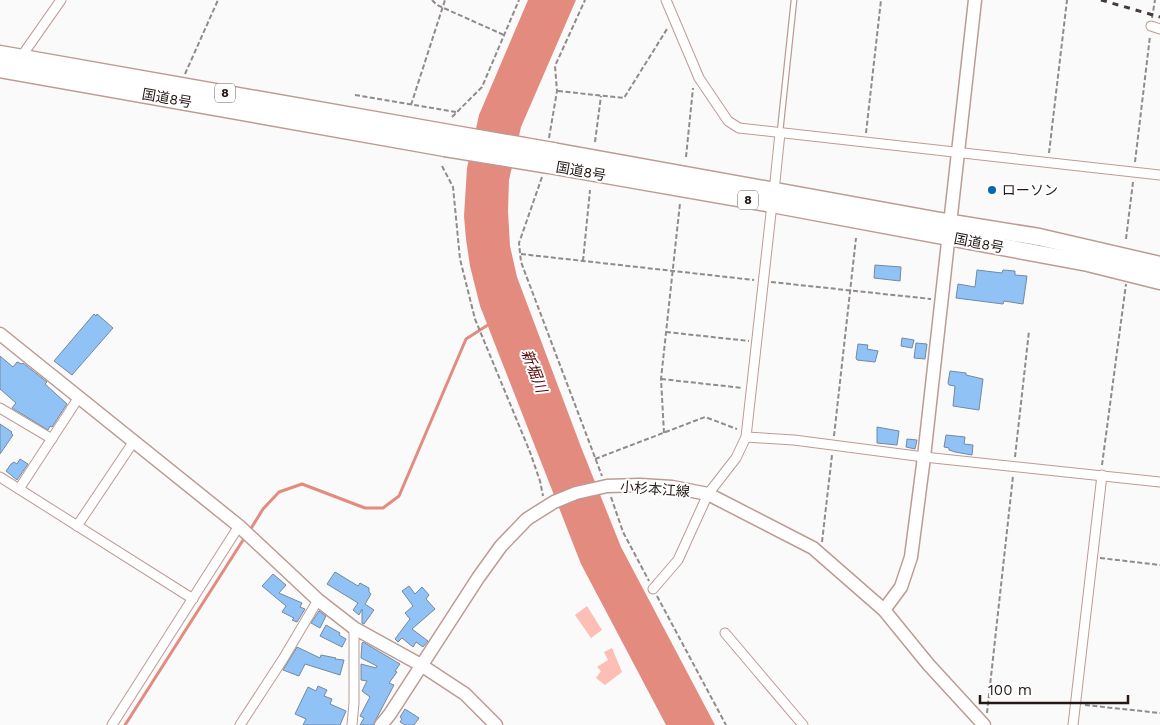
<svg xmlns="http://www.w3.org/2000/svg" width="1160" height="725" viewBox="0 0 1160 725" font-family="'Work Sans','Noto Sans JP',sans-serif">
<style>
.green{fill:#fdbeb5}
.water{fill:#e48b7f}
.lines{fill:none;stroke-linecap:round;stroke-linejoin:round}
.stream{stroke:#e48b7f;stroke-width:3}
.building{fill:#91c2f5;stroke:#7389a0}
.lane-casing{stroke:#bd9b95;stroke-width:7}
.street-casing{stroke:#bd9b95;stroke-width:11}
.secondary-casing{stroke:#bd9b95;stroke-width:15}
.highway-casing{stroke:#bd9b95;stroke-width:19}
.path{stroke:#918b8a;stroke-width:2;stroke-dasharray:5 2.5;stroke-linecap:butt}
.lane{stroke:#fff;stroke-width:4.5}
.street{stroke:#fff;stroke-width:9}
.secondary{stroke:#fff;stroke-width:12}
.highway{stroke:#fff;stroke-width:16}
.rail{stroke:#453b39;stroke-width:3;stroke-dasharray:6 6;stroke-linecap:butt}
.highway-bridge-casing{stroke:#bd9b95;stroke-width:19;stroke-linecap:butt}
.highway-bridge{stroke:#fff;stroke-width:16}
.poi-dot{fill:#0069b5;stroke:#fff;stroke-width:2}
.labels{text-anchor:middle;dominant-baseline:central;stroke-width:4;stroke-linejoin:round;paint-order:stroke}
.shield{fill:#fff;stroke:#665e5d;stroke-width:1}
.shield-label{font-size:12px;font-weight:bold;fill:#251917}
.street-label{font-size:14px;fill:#251917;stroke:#fff}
.poi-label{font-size:14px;fill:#251917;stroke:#fff;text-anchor:start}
.water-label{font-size:15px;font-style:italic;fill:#570605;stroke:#fff}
</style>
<rect width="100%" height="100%" fill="#fafafa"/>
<g class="green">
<path d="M587 606 602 630 591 638 575 615Z"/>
<path d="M612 648 622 672 605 685 596 678 601 671 597 667 608 660 604 652Z"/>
</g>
<path class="water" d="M528 0H576L521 127 509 180 508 211 510 246 517 277 581 447 621 547 715 725H666L581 564 480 306 470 266 466 239 464 216 467 168 479 115Z"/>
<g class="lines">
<g class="stream">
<path d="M250 530 263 509 279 492 302 484 365 508H383L399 496 466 339 491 323"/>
<path d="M125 725 245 537"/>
</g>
</g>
<g class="building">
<path d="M875 265 901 267 900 281 874 278Z"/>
<path d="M977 270 1002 273 1003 270 1015 271V275L1027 276 1023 304 1004 301 1003 304 956 298 958 284 975 287Z"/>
<path d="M94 314 96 316 97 314 113 328 72 375 54 361Z"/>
<path d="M902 338 914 340 912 348 901 346Z"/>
<path d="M916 343 927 344 925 359 914 358Z"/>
<path d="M858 344 868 345 867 349 878 351 875 362 857 360 856 358Z"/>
<path d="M0 356 13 367 17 362 22 364 23 363 47 382 45 384 67 404 52 427 50 426 48 430 12 408 16 403 0 389Z"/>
<path d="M950 371 966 373V375L983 379 979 410 953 406 955 386 949 385 948 383Z"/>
<path d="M0 424 12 432 11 433 13 435 0 454Z"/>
<path d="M877 427 899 431 897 445 877 443Z"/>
<path d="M946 435 965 437 964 444 973 445 972 455 955 452 949 450V448L944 447Z"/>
<path d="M907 439 917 440 915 449 906 447Z"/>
<path d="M20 459 28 464 17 480 6 471 11 464 14 462 17 464Z"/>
<path d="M335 572 358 586 360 583 369 588V592L371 594 365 604 374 610 364 624 362 623V609L359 615 353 610 358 603 327 584Z"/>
<path d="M273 574 286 585 279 593 302 603 300 607 305 609 297 622 292 620 294 618 282 612 286 606 262 586Z"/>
<path d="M409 586 415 594 422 587 429 595 426 599 435 609 412 629 428 641 423 647 416 642 413 647 402 638 398 642 395 639 410 619 405 613 413 606 402 591Z"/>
<path d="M319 611 326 616 320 628 311 623Z"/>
<path d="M326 625 340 633 339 635 346 639 342 647 320 636Z"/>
<path d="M363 642 400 664 395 671 397 672 389 683 394 685 373 725H360L364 718 360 716 370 697 362 691 367 681 361 680V664L376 668 377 666 361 658 362 643Z"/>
<path d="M297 647 320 658 321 655 336 658 335 659 344 660 340 675 305 664 299 676 283 670Z"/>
<path d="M318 686 327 690 324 696 332 699 330 704 346 711 340 725H303L306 719 295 714 308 687 316 691Z"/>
<path d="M405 709 419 718 414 725H405L400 722 402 719 400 717Z"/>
</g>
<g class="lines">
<defs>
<path id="lane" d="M780 132 794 0"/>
<g id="street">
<path d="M666 0 699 78 728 121 739 128 1160 175"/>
<path d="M1151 26 1160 29"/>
<path d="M21 57 61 0"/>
<path d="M774 191 780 133"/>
<path d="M0 408 52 439"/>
<path d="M746 437 794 440 924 457 1160 482"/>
<path d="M0 477 193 599"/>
<path d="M19 489 79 397"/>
<path d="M77 526 134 441"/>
<path d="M653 589 678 560 708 494 736 458 746 437 772 204"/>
<path d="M725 633 803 725"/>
<path d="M112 725 239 526"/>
<path d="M240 725 283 659 318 600"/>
<path d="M352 725 354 703V628"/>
<path d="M1073 725 1102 475"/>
</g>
<g id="secondary">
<path d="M0 334 239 526 318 600 354 628 421 665 465 694 496 725"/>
<path d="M884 610 901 587 911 557 924 457 975 0"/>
<path d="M381 725 390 714 478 578 501 546 527 519 554 502 576 493 607 486 640 485 672 487 708 494 813 548 884 610 928 664 984 725"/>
</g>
<g id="highway">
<path d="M0 54 449 133"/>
<path d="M0 69 445 148"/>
<path d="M553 151 935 220 1039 237 1160 265"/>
<path d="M549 165 772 204 1088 263 1160 281"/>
</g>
</defs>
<use href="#lane" class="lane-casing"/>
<use href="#street" class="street-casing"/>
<use href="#secondary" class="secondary-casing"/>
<use href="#highway" class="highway-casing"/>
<g class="path">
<path d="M432 0 437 5 504 35"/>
<path d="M1152 18 1155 0"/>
<path d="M185 74 218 0"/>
<path d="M558 91 624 98 667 29"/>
<path d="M355 95 456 112"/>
<path d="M411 105 445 0"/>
<path d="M452 117 482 87 519 0"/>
<path d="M866 133 881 0"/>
<path d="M549 138 557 91 555 66 585 0"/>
<path d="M595 142 601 96"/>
<path d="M1049 153 1067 0"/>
<path d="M686 157 693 88"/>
<path d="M1135 162 1150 36"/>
<path d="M442 166 453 187 460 259 475 319 530 452 540 481 543 496"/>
<path d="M542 177 519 243 521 262 602 476"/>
<path d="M1126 239 1133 182"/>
<path d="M521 254 754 280"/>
<path d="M583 261 590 190"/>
<path d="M771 282 931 299"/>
<path d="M666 332 749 341"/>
<path d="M661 379 743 388"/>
<path d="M664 433 661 379 680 203"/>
<path d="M834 436 856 238"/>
<path d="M1015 457 1029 331"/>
<path d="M595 459 705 417 737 429"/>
<path d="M1102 465 1126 284"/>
<path d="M611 497 623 532 649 581"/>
<path d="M822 542 832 455"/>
<path d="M1100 558 1160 565"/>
<path d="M657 596 726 725"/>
<path d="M1085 705 1160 713"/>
<path d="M987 713 1013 476"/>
</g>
<use href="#lane" class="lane"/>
<use href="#street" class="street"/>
<use href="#secondary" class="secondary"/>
<use href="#highway" class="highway"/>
<path class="rail" d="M1101 0 1160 17"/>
<defs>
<g id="highway-bridge">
<path d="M449 133 553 151"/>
<path d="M445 148 549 165"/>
</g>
</defs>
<use href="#highway-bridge" class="highway-bridge-casing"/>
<use href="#highway-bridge" class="highway-bridge"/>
</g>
<circle class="poi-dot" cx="992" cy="190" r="5"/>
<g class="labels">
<g class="shield">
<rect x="215" y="83.5" width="20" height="19" rx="4"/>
<rect x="738" y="190.5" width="20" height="19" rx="4"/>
</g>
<g class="shield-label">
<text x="225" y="93">8</text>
<text x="748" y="200">8</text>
</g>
<g class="street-label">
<text transform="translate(167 98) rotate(10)">国道8号</text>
<text transform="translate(581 171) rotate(10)">国道8号</text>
<text transform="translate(979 243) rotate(11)">国道8号</text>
<text transform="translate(655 489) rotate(4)">小杉本江線</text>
</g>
<g class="poi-label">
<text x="1002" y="190">ローソン</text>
</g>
<g class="water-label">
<text transform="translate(534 371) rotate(69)">新堀川</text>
</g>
</g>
<path d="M980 695v8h148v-8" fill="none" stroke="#251917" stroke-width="2.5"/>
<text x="988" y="695" font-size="15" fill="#251917" stroke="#ffffff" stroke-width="4" paint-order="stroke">100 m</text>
</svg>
